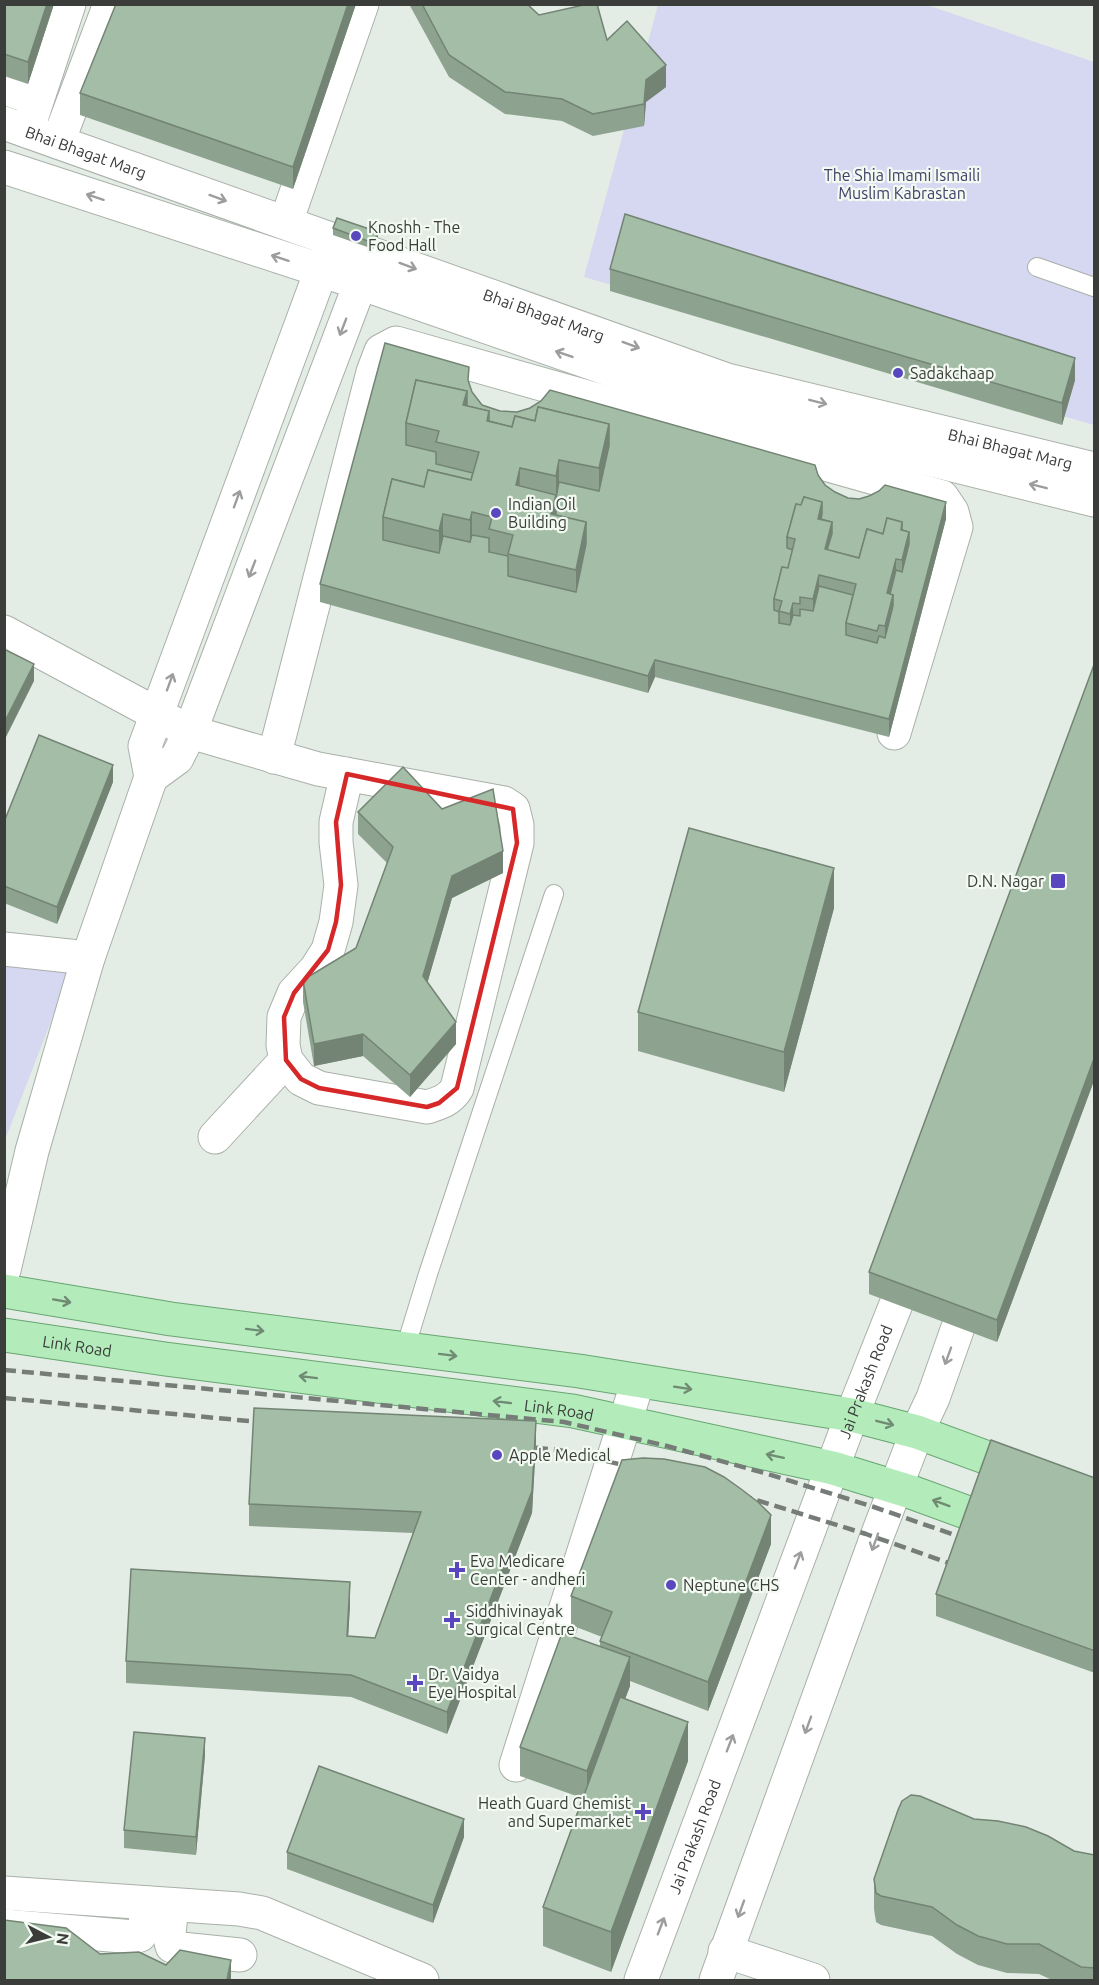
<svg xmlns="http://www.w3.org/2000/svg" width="1099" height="1985" viewBox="0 0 1099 1985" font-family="Ubuntu,sans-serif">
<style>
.green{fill:#d6d7f0}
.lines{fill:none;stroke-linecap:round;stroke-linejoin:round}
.lane-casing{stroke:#a9b0a9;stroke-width:20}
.street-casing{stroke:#a9b0a9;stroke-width:35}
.secondary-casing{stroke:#a9b0a9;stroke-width:35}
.primary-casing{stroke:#68a571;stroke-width:35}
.lane{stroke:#fff;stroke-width:18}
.street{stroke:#fff;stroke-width:33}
.secondary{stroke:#fff;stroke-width:33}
.primary{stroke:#b3ebbb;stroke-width:33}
.rail{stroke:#767c77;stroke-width:4.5;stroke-dasharray:12 6;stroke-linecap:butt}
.wall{fill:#8da38f}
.shaded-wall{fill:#738474}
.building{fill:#a4bda6;stroke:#738474;stroke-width:1.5;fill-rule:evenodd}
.oneway{stroke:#9c9e9c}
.oneway2{stroke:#708b74}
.marked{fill:none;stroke:#d62828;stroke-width:4.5;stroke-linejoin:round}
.poi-dot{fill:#5847bf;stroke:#f2faf2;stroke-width:2}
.labels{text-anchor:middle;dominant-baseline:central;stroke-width:4.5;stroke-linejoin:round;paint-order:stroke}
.street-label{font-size:16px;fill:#3a3d3a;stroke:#f2faf2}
.park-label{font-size:16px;fill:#41406a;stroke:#f2faf2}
.poi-label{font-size:16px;fill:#3a3d3a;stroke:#f2faf2;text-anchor:start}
</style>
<rect width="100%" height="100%" fill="#e4ede5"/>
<g class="green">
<path d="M658 5H927L1094 62V425L584 277Z"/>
<path d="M5 961 72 967 5 1140Z"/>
</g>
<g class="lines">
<defs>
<g id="lane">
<path d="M1037 267 1094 287"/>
<path d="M405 1349 428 1274 554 894"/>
</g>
<g id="street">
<path d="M4 88 37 99"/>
<path id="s1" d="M4 123 727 380 1094 469"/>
<path d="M27 131 69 4"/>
<path d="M58 142 110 4"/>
<path d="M4 167 360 283 718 407 1094 500"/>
<path d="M286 222 362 4"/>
<path d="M4 632 190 732 318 769 504 803 513 809 517 825V843L457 1088C450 1100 440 1103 427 1107L319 1088 301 1079 286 1060 283 1045 284 1017 294 993 316 969 328 950 336 922 341 885 336 842V822L347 774"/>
<path d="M274 757 373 372 381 351 396 343 942 497 952 512 956 527 894 733"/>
<path d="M151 777 177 758 190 732 368 263"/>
<path d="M4 949 88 958"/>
<path d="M215 1137 286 1060"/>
<path d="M4 1270 32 1151 88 958 151 777 145 746 328 252"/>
<path d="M516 1765 638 1381"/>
<path d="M4 1893 239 1909 262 1913 422 1980"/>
<path d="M172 1905 169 1934 172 1946 181 1949 240 1955"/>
<path d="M4 1926 134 1937 140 1935 145 1926 147 1903"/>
<path d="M725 1951 813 1980"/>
</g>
<g id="secondary">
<path id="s2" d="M641 1980 852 1415 912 1264"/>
<path d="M716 1980 877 1536 917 1432 933 1398 973 1285"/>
</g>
<g id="primary">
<path d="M4 1291 171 1319 579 1371 852 1415 917 1432 1094 1497"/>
<path id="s3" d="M4 1335 165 1359 573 1411 833 1468 911 1492 1094 1559"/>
</g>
</defs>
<use href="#lane" class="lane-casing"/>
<use href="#street" class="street-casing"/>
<use href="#secondary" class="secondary-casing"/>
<use href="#primary" class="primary-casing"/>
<use href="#lane" class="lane"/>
<use href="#street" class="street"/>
<use href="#secondary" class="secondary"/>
<use href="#primary" class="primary"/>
<g class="rail">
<path d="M4 1370 564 1422 667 1446 768 1474 874 1507 972 1541"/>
<path d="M4 1398 270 1423"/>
<path d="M518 1446 559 1450 636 1468"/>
<path d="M740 1495 866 1534 963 1568"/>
</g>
</g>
<g class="wall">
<path d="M4 4H54L28 84 4 76Z"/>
<path d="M356 4 293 189 80 115V93Z"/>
<path d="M409 4H527L539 15 607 40 666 87 646 102 644 126 593 136 562 121 505 114 449 77Z"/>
<path d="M333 228 378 238 373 249 333 235Z"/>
<path d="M610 269 1075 380 1062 425 610 291Z"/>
<path d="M385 343 469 383 472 392 482 405 500 411 818 475 825 485 835 492 848 498 946 519 889 737 655 677 648 693 320 602V584Z"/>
<path d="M1095 662V1078L997 1342 869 1294V1272Z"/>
<path d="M113 782 57 924 4 903V822Z"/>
<path d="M358 812 503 873 452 898 427 983 456 1044 410 1097 363 1056 314 1066 303 1002V980L356 948 387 863 358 834Z"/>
<path d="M834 908 784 1092 638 1051V1012Z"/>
<path d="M536 1443 532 1513 447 1734 351 1697 126 1683V1661L350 1605 348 1636 375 1638 413 1533 249 1526V1504Z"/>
<path d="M1095 1478V1673L936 1616V1594Z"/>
<path d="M771 1544 708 1711 630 1681V1686L625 1699 688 1761 611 1972 543 1946V1907L582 1798 520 1776V1747L600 1646V1641L602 1637 571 1625V1596Z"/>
<path d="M205 1755 196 1855 124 1848V1830Z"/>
<path d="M974 1819 1074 1851 1095 1855V1980H1052L1039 1974 1007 1973 978 1965 957 1954 932 1936 881 1925 876 1922 874 1909V1879Z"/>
<path d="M464 1837 433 1923 287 1869V1852Z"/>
</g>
<g class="shaded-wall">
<path d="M47 4H54L28 84V62Z"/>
<path d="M348 4H356L293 189V167Z"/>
<path d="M666 65V87L646 102 644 126V104L646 80Z"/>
<path d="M378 232V238L373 249V243Z"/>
<path d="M1075 358V380L1062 425V403Z"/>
<path d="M467 391V428L463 405Z"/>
<path d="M609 424V464L599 508V468Z"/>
<path d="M559 460V499L556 515 551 514 556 495V476Z"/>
<path d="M520 468 519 509 516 485Z"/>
<path d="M822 502V531L818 519Z"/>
<path d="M946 502V519L889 737V719Z"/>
<path d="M472 512V552L470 560V520Z"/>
<path d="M443 514V554L439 570V531Z"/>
<path d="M586 522V562L576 609V570Z"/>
<path d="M832 522V551L825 549Z"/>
<path d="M909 532V561L902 589V560Z"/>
<path d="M896 559V588L885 655V626L887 593Z"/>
<path d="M819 575V604L813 628V599Z"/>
<path d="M793 603V632L790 643V614Z"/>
<path d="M655 660V677L648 693V676Z"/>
<path d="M34 664V681L4 741V723Z"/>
<path d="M113 765V782L57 924V907Z"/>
<path d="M503 851V873L452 898 423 998V976L452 876Z"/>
<path d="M834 868V908L784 1092V1052Z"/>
<path d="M456 1022V1044L410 1097V1075Z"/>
<path d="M363 1034V1056L314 1066V1044Z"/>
<path d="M1095 1056V1078L997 1342V1320Z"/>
<path d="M536 1421V1443L532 1513 447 1734V1712Z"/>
<path d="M771 1515V1544L708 1711V1682Z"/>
<path d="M350 1582V1605L347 1658V1636Z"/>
<path d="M630 1657V1686L587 1800V1771Z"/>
<path d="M688 1722V1761L611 1972V1932Z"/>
<path d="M205 1738V1755L196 1855V1837Z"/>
<path d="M464 1819V1837L433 1923V1905Z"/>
<path d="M231 1960V1980H227Z"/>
</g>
<g class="building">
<path d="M4 4H47L28 62 4 54Z"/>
<path d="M116 4H348L293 167 80 93Z"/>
<path d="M422 4H527L539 15 588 4H597L607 40 627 21 666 65 646 80 644 104 593 114 562 99 505 92 449 55Z"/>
<path d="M625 214 1075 358 1062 403 610 269Z"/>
<path d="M337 218 378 232 373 243 333 228Z"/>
<path d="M385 343 469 367 468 380 472 392 482 405 500 411 517 412 530 408 541 401 550 390 815 465 818 475 825 485 835 492 848 498 859 499 869 496 879 491 885 485 946 502 889 719 655 660 648 676 320 584ZM416 380 467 391V406L489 411V421L512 427 515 416 535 421 538 407 609 424V446L599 491 559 482 556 498V515L586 522V544L576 592 508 576V556L489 552V538L472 535 470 542 443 536 439 553 383 540V517L392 479 424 487 428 470 471 480 473 473 436 464V452L406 445V423ZM804 497 822 502V514L821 519 832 522V534L827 550 859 558 867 529 883 534 887 518 902 522V530L909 532V544L902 572 896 570 890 594 893 595V606L885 638 879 636 877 643 846 635V623L853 595 819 586 813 611 800 609V616L793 615 790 625 779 623V612L774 610V599L782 567 788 568 793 550 787 548V537L796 504 801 505Z"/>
<path d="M416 380 467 391 463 405 489 411 487 421 512 427 515 416 535 421 538 407 609 424 599 468 559 460 556 476 520 468 516 485 556 495 551 514 586 522 576 570 508 554 513 535 489 529 492 517 472 512 470 520 443 514 439 531 383 517 392 479 424 487 428 470 471 480 479 452 436 442 439 431 406 423Z"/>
<path d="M804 497 822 502 818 519 832 522 825 549 859 558 867 529 883 534 887 518 902 522 901 530 909 532 902 560 896 559 887 593 893 595 885 626 879 625 877 631 846 623 856 584 819 575 813 599 800 597V604L793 603 790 614 779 611 782 601 774 599 782 567 788 568 795 539 787 537 796 504 801 505Z"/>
<path d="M4 649 34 664 4 723Z"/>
<path d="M1095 662V1056L997 1320 869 1272Z"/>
<path d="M39 735 113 765 57 907 4 886V822Z"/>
<path d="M403 767 442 809 493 789 503 851 452 876 423 976 456 1022 410 1075 363 1034 314 1044 303 980 356 948 393 847 358 812Z"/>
<path d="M689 828 834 868 784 1052 638 1012Z"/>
<path d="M254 1408 536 1421 532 1491 447 1712 351 1675 126 1661 131 1569 350 1582 347 1636 375 1638 421 1512 249 1504Z"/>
<path d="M991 1440 1095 1478V1651L936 1594Z"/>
<path d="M643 1458 664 1459 705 1467 724 1477 741 1489 758 1502 771 1515 708 1682 600 1641 612 1612 571 1596 622 1460Z"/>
<path d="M562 1633 630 1657 587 1771 520 1747Z"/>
<path d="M620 1697 688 1722 611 1932 543 1907Z"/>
<path d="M134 1732 205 1738 196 1837 124 1830Z"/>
<path d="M319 1766 464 1819 433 1905 287 1852Z"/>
<path d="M911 1795 920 1796 974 1819 998 1821 1026 1827 1048 1836 1074 1851 1095 1855V1968L1081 1967 1039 1944H1007L978 1936 957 1925 932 1907 881 1896 876 1893 874 1879 898 1810 902 1801Z"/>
<path d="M4 1920 66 1928 100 1954 139 1952 166 1965 180 1950 231 1960 227 1980H4Z"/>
</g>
<defs><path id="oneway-shaft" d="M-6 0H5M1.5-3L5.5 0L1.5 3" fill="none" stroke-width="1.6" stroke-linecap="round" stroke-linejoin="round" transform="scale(1.5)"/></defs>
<g class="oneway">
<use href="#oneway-shaft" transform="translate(95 197) rotate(-162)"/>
<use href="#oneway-shaft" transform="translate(218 198) rotate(20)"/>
<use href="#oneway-shaft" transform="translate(280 258) rotate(-162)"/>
<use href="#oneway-shaft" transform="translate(408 266) rotate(20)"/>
<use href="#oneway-shaft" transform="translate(343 327) rotate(111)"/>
<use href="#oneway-shaft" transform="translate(631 345) rotate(20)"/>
<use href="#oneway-shaft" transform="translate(564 354) rotate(-161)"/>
<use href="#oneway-shaft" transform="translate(818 402) rotate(14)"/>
<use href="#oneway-shaft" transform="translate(1038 486) rotate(-166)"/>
<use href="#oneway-shaft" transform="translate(237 499) rotate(-70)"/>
<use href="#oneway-shaft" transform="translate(252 569) rotate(111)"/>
<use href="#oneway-shaft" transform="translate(170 682) rotate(-70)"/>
<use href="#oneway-shaft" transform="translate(948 1356) rotate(110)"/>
<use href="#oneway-shaft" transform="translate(875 1542) rotate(110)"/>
<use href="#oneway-shaft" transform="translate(798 1560) rotate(-69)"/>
<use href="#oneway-shaft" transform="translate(808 1725) rotate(110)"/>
<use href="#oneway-shaft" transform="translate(730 1743) rotate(-69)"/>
<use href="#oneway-shaft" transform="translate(741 1909) rotate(110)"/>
<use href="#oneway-shaft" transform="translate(661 1926) rotate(-69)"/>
</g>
<g class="oneway2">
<use href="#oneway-shaft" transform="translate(62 1301) rotate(10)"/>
<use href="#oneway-shaft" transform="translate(255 1330) rotate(7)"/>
<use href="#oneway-shaft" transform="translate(448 1355) rotate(7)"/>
<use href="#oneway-shaft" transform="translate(308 1377) rotate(-173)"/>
<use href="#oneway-shaft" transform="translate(683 1388) rotate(9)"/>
<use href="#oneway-shaft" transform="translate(502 1402) rotate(-173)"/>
<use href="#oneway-shaft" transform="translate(885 1423) rotate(14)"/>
<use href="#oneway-shaft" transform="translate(775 1456) rotate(-168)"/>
<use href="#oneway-shaft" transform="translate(941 1503) rotate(-160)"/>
</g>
<path class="marked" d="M347 774 513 809 517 843 457 1088 439 1103 427 1107 319 1088 301 1079 286 1060 284 1017 294 993 328 950 336 922 341 885 336 822Z"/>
<g class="poi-dot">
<circle cx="356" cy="236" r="6"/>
<circle cx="898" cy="373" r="6"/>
<circle cx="496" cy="513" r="6"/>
<rect x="1050" y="873" width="16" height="16" rx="3"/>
<circle cx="497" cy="1455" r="6"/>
<path d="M454 1561h6v6h6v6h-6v6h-6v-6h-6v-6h6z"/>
<circle cx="671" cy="1585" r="6"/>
<path d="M449 1611h6v6h6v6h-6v6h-6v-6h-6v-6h6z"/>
<path d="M412 1674h6v6h6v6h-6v6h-6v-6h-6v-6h6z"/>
<path d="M640 1803h6v6h6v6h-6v6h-6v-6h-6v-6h6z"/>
</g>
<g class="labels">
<g class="street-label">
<text stroke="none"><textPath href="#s1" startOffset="87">Bhai Bhagat Marg</textPath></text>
<text stroke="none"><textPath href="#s1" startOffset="573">Bhai Bhagat Marg</textPath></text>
<text stroke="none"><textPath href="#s1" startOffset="1059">Bhai Bhagat Marg</textPath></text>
<text stroke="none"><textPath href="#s3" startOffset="74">Link Road</textPath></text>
<text stroke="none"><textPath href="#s2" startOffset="639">Jai Prakash Road</textPath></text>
<text stroke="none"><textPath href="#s3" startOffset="560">Link Road</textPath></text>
<text stroke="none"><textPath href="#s2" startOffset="153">Jai Prakash Road</textPath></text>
</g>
<g class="park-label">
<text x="902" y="175">The Shia Imami Ismaili<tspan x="902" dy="18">Muslim Kabrastan</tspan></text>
</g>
<g class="poi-label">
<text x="368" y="227">Knoshh - The<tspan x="368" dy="18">Food Hall</tspan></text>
<text x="910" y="373">Sadakchaap</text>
<text x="508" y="504">Indian Oil<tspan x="508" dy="18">Building</tspan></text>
<text x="1044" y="881" text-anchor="end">D.N. Nagar</text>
<text x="509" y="1455">Apple Medical</text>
<text x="470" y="1561">Eva Medicare<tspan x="470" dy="18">Center - andheri</tspan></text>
<text x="683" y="1585">Neptune CHS</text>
<text x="466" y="1611">Siddhivinayak<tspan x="466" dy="18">Surgical Centre</tspan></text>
<text x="428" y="1674">Dr. Vaidya<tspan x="428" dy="18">Eye Hospital</tspan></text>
<text x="631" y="1803" text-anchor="end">Heath Guard Chemist<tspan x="631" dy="18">and Supermarket</tspan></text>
</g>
</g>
<rect width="1099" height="1985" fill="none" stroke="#3a3d3a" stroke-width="12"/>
<g transform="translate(48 1937) rotate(97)" stroke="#f2faf2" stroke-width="4.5" paint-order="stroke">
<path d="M0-4.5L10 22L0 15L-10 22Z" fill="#3a3d3a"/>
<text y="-9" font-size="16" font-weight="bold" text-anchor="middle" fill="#3a3d3a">N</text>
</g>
</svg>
